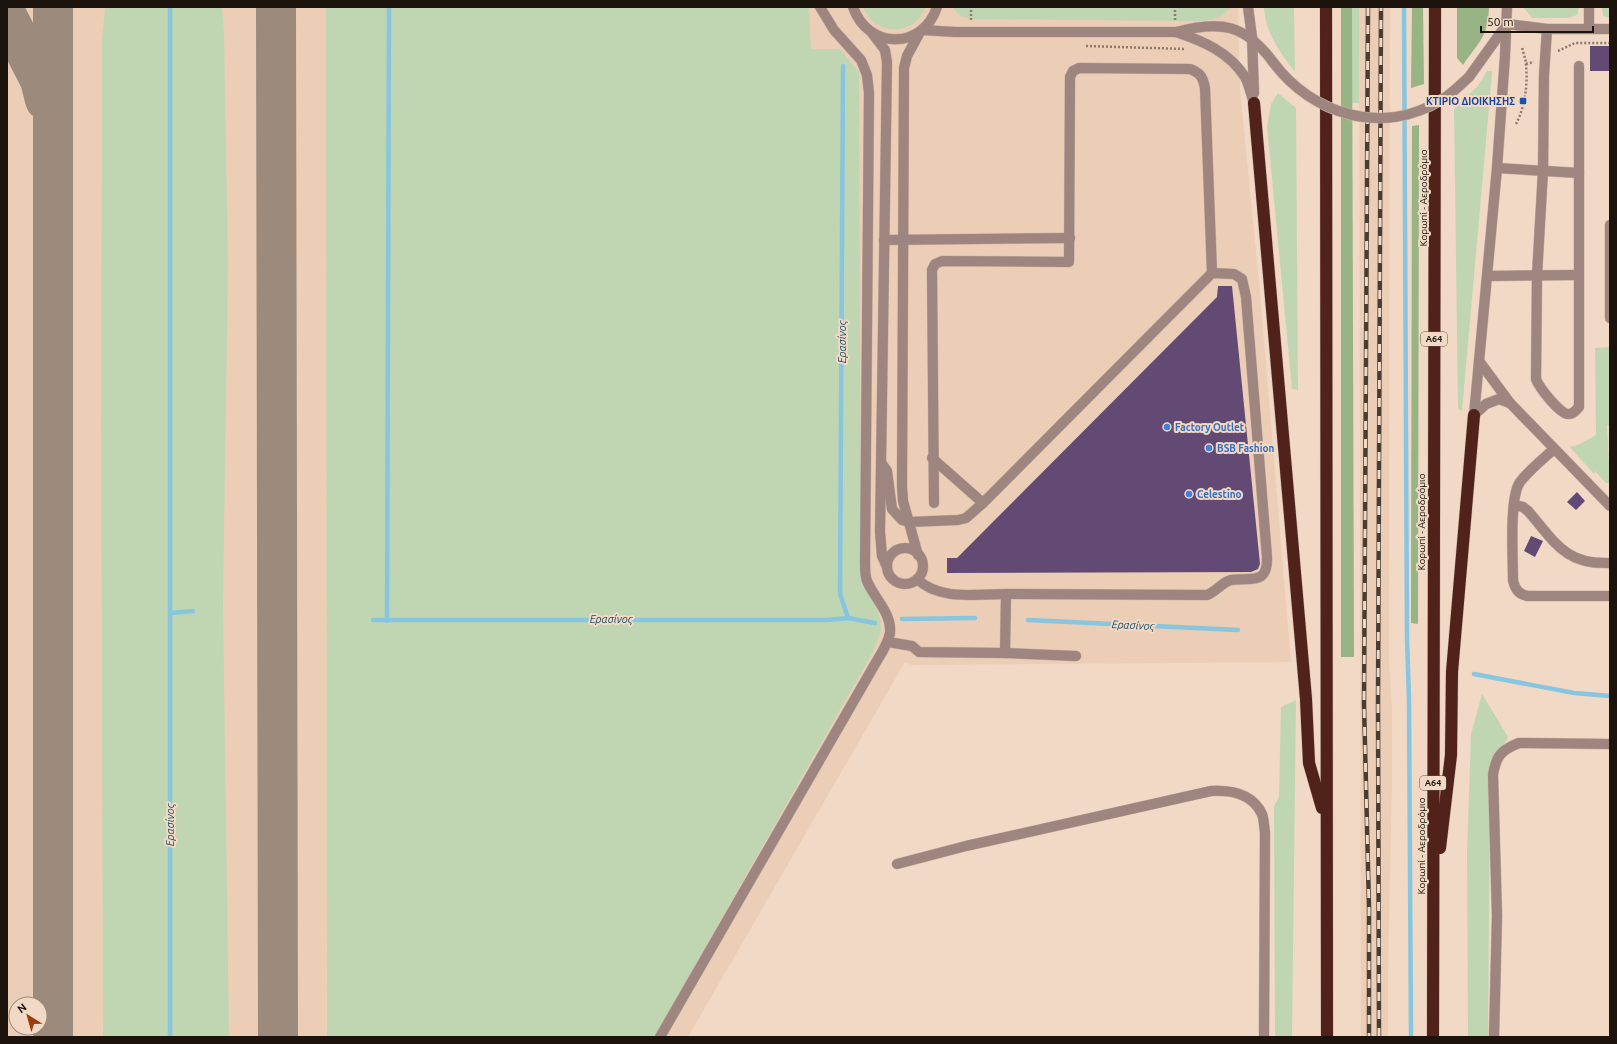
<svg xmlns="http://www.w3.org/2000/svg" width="1617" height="1044" viewBox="0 0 1617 1044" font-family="Ubuntu,sans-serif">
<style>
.built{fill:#ecceb6;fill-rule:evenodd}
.green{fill:#c0d6b3}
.forest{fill:#98b485}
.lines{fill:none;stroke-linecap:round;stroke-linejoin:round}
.stream{stroke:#88c5df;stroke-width:4.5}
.taxiway{stroke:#9c8a7c;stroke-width:40}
.building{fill:#634a74}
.minor-casing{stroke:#cab5a5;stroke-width:11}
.highway-casing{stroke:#cab5a5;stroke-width:13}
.path{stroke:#8b7b6d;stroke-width:2.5;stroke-dasharray:2 2;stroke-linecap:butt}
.minor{stroke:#9f857f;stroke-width:10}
.highway{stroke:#512219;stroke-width:12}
.rail-casing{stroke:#483c33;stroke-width:4.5}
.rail{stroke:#f1d9c6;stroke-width:3;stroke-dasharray:9;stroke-linecap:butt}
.minor-bridge-casing{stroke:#cab5a5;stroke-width:11;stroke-linecap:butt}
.minor-bridge{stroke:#9f857f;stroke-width:10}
.transit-dot{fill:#1a4fb4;stroke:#f1d9c6;stroke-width:1.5}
.shop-dot{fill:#3f7fe0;stroke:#f1d9c6;stroke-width:1.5}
.labels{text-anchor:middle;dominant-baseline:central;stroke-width:4;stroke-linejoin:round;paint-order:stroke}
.shield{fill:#f1d9c6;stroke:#5b4e44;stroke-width:1}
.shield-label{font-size:9px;font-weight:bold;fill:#1b130c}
.transit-label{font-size:10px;font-weight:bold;fill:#164399;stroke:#f1d9c6;text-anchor:end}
.street-label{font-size:10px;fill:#1b130c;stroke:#f1d9c6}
.shop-label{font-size:10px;font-weight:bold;fill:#366cbe;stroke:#f1d9c6;text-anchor:start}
.water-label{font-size:11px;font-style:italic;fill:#215366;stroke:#f1d9c6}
</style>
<rect width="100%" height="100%" fill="#f1d9c6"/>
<g class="built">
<path d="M7 7H1238L1240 89 1259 282 1291 662 912 665 905 662 688 1037H7ZM16 1004H40V1028H16Z"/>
<path d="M1359 7H1390L1389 660 1392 709V782L1388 972V1037H1361Z"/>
</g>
<g class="green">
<path d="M105 7H222L224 32 228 264 223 605 229 1037H103L101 422 102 41Z"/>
<path d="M326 7H809L811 49H840L859 72 861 578C865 594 882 610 881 628 880 636 876 645 873 652L654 1037H327Z"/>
<path d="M863 7H926C914 37 875 37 863 7Z"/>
<path d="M952 7H1231L1221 17 1204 21 971 19 960 16Z"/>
<path d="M1264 7H1294L1295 72C1280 52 1265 33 1264 7Z"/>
<rect x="1352" y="7" width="7" height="96"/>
<path d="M1523 7H1579L1577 15 1568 18H1532Z"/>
<path d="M1602 7H1610V18L1603 16Z"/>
<path d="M1487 71H1492L1491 85 1462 411 1458 409 1454 109 1478 86Z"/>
<path d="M1278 93 1296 108 1298 390 1292 389 1267 126 1271 104Z"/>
<path d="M1610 347V425H1607L1610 483H1606L1595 471 1594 474 1570 447 1578 445 1596 435 1595 348Z"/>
<path d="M1482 694 1508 737 1496 758 1490 782 1488 1037H1468L1467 854 1471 734Z"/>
<path d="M1296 700 1292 1037H1275L1274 806 1279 797 1281 707Z"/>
</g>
<g class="forest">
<path d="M1341 7H1352L1354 657H1341Z"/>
<path d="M1412 7H1423L1424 84 1411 88Z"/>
<path d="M1457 7H1489C1488 38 1479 41 1463 65L1457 58Z"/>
<path d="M1419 125 1418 624 1411 623 1412 126Z"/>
</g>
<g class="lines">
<g class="stream">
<path d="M170 7V613L193 611"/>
<path d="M1404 7 1407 639 1409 699 1411 1037"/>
<path d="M843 66 840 594 848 618"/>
<path d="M170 613V1037"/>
<path d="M902 619 975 618"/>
<path d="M373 620H827L848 618 875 623"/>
<path d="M1028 620 1238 630"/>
<path d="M387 621 389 7"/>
<path d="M1474 674 1574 693 1610 696"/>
</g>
<g class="taxiway">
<path d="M276 7 278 1037"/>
<path d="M7 16 40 80 45 100"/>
<path d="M53 1037V7"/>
</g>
</g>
<g class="building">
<rect x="1590" y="46" width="20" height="25"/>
<path d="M1218 286H1232L1260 564 1258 569 1251 572 947 573V558H957L1217 297Z"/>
<path d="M1577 492 1585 501 1576 510 1567 502Z"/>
<path d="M1531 536 1543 541 1535 557 1524 551Z"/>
</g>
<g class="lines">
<defs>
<g id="minor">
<path d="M853 7C868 50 923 50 937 7"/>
<path d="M1248 7 1252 37 1254 93"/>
<path d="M1507 24 1547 29H1610"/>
<path d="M1589 28V7"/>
<path d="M1547 29 1544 75 1543 171 1537 275 1536 379C1539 387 1560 415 1569 414 1574 414 1576 410 1579 407V66"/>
<path d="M922 30 955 32H1176C1220 20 1245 24 1273 62"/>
<path d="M1176 32C1203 41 1229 52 1245 77 1249 84 1251 95 1254 103"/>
<path d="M872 33 885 50 887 62 880 532 882 556 887 567"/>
<path d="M1469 77 1507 24"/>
<path d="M1497 168 1579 173"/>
<path d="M1610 225V318"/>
<path d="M884 240 1070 238"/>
<path d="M1488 276 1578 275"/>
<path d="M1479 361 1510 403 1610 506"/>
<path d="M1474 415 1497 168 1505 56 1507 7"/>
<path d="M1474 415 1486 404 1499 399 1510 403"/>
<path d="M1554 449C1543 459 1530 469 1520 482 1509 497 1513 558 1513 580 1515 589 1518 594 1528 596H1610"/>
<path d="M932 458 983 503"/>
<path d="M882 464 887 471 892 509 902 520 909 522 958 520 966 518 983 503 1212 273 1234 274 1242 279 1246 297 1267 557C1268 586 1250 577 1231 580 1222 582 1216 592 1207 595L1006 594"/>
<path d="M934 503 932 270 935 264 942 261 1069 262 1070 77 1073 71 1079 68 1190 69C1201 73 1203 78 1205 88L1212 273"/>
<path d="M1514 505 1523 507 1528 511C1555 542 1565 565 1610 563"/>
<circle cx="905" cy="566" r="18"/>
<path d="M918 555 903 501 902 486 904 68 907 56 920 32"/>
<path d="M917 579C940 601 977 594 1006 594L1005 653 1076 656"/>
<path d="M888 642 912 646 919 652 1005 653"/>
<path d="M897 864 966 846 1211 791C1231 790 1252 793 1262 814 1264 819 1264 827 1265 832L1264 1037"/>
<path d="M660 1037 875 664C881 654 888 644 890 633 892 613 874 598 867 581 865 576 865 569 865 563L869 93 867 75 861 60 834 30 820 7"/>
<path d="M1494 1037 1497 916 1493 775C1496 756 1501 750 1519 743L1610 744"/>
</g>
<g id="highway">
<path d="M1326 7 1327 1037"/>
<path d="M1254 103 1306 699 1309 763 1322 808"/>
<path d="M1440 848 1451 755 1452 672 1474 415"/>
<path d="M1433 1037 1435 7"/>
</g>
</defs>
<use href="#minor" class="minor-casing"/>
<use href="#highway" class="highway-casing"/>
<g class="path">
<path d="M971 20V7"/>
<path d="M1175 20V7"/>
<path d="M1086 46 1185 49"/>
<path d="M1558 51 1575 43H1610"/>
<path d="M1526 64 1534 62"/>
<path d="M1516 124C1525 107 1528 84 1526 65 1526 59 1523 53 1522 47"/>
</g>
<use href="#minor" class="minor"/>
<use href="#highway" class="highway"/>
<defs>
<g id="rail">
<path d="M1368 7 1364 704 1369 907V1037"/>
<path d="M1379 1037 1378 704 1381 7"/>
</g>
</defs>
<use href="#rail" class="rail-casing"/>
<use href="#rail" class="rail"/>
<defs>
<path id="minor-bridge" d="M1273 62C1312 115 1383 136 1441 100 1452 94 1460 85 1469 77"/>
</defs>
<use href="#minor-bridge" class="minor-bridge-casing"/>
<use href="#minor-bridge" class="minor-bridge"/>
</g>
<rect class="transit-dot" x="1519" y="97" width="8" height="8" rx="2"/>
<g class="shop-dot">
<circle cx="1167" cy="427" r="4"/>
<circle cx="1209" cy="448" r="4"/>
<circle cx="1189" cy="494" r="4"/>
</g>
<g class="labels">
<g class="shield">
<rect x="1421" y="332" width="26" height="14" rx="3"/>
<rect x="1420" y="776" width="26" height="14" rx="3"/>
</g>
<g class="shield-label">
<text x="1434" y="339">Α64</text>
<text x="1433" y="783">Α64</text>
</g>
<g class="transit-label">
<text x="1515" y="101">ΚΤΙΡΙΟ ΔΙΟΙΚΗΣΗΣ</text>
</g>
<g class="street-label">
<text transform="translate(1423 198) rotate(-90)">Κορωπί - Αεροδρόμιο</text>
<text transform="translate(1421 522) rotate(-90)">Κορωπί - Αεροδρόμιο</text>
<text transform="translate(1421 846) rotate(-90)">Κορωπί - Αεροδρόμιο</text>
</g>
<g class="shop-label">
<text x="1175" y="427">Factory Outlet</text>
<text x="1217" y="448">BSB Fashion</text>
<text x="1197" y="494">Celestino</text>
</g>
<g class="water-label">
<text transform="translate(842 342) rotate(-90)">Ερασίνος</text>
<text x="611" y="619">Ερασίνος</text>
<text transform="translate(1133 625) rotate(3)">Ερασίνος</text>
<text transform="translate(170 825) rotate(-90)">Ερασίνος</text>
</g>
</g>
<rect width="1617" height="1044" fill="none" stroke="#1b130c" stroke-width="16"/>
<g transform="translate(28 1016) rotate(323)"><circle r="19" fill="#f1d9c6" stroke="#9b8a7c"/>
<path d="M0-3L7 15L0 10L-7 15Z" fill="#a03b0e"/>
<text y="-6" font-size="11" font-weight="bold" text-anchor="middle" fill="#1b130c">N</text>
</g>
<path d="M1481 26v6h112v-6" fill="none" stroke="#1b130c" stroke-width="2"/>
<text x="1487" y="26" font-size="12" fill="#1b130c" stroke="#f1d9c6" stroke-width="3" paint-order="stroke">50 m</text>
</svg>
